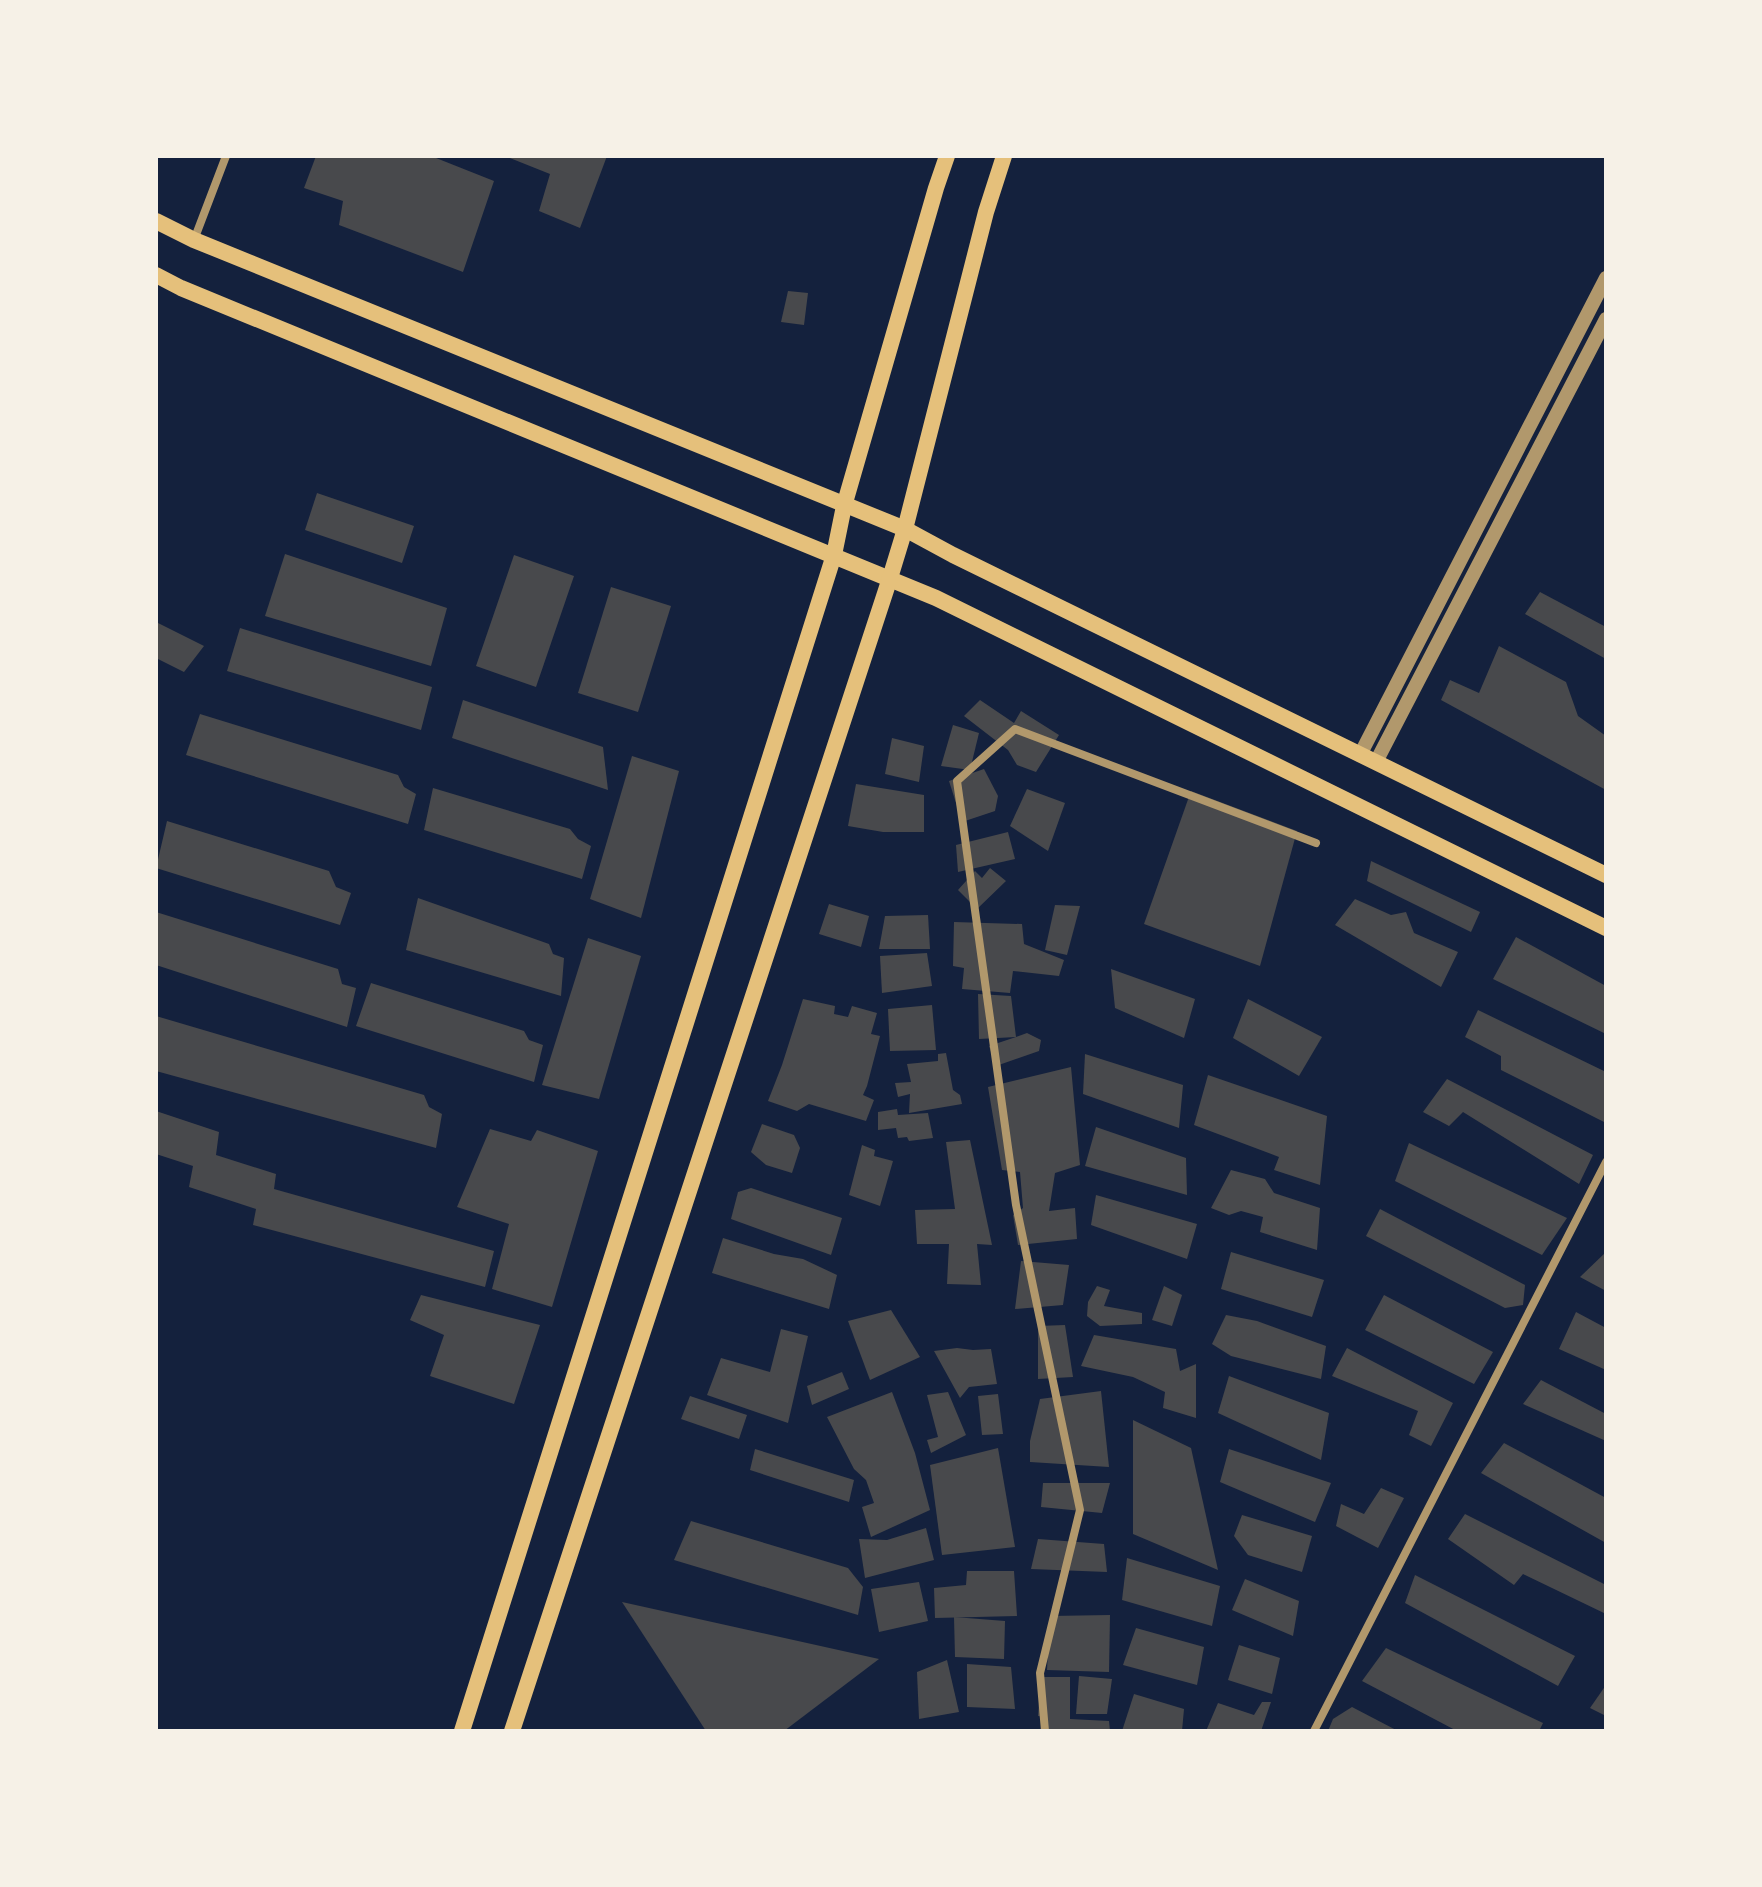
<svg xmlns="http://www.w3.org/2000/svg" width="1762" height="1887" viewBox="0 0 1762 1887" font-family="Merriweather,serif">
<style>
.building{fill:#48494c}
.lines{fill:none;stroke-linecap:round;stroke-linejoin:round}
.minor{stroke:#b1986c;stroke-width:8}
.tertiary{stroke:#b1986c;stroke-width:14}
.primary{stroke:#e5c07b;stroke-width:16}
</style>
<rect width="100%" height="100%" fill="#14213d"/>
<g class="building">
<path d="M316 156H431L494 181 463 272 339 225 343 201 304 188Z"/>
<path d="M505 156H607L580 228 539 211 550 174Z"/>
<path d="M788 291 808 293 804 325 781 322Z"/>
<path d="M317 493 414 526 402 563 305 530Z"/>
<path d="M285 554 447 608 431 666 265 616Z"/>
<path d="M514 555 574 576 536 687 476 666Z"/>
<path d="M611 587 671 606 638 712 578 693Z"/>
<path d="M1540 592 1606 627V659L1525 614Z"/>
<path d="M156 622 204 646 184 672 156 658Z"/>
<path d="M240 628 432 687 421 730 227 671Z"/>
<path d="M1499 646 1566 682 1578 716 1606 736V790L1441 700 1450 680 1479 693Z"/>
<path d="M463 700 603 747 608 790 452 738Z"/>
<path d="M980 700 1014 723 1021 711 1059 735 1036 772 1017 765 1008 750 964 716Z"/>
<path d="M200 714 398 775 404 787 416 794 408 824 186 755Z"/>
<path d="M953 725 979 733 970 770 941 766Z"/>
<path d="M892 738 924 746 919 782 885 774Z"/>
<path d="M632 756 679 771 641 918 590 899Z"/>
<path d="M984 769 998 796 995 811 962 822 949 781Z"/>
<path d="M856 784 924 795V832H883L848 826Z"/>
<path d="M433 788 570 829 578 839 591 846 582 879 424 830Z"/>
<path d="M1027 789 1065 803 1048 851 1010 826Z"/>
<path d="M1191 791 1297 831 1260 966 1144 924Z"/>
<path d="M167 821 329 871 336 887 351 893 340 925 156 868Z"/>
<path d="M1008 832 1015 859 958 872 956 845Z"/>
<path d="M1371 861 1480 912 1471 932 1367 881Z"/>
<path d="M990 868 1006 881 977 909 958 890 975 871 982 878Z"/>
<path d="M418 898 549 944 553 954 564 958 561 996 406 950Z"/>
<path d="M1355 899 1391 915 1406 912 1414 933 1458 952 1441 987 1335 925Z"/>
<path d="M829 904 869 916 861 947 819 934Z"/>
<path d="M1055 905 1080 906 1067 955 1045 950Z"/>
<path d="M156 912 338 969 342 984 356 988 347 1027 156 965Z"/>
<path d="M928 915 930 949H879L885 916Z"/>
<path d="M954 922 1022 924 1024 944 1064 960 1059 976 1013 971 1010 993 962 989 964 968 953 966Z"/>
<path d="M1516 937 1606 986V1034L1493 979Z"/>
<path d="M588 938 641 956 599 1099 542 1085Z"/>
<path d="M927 953 932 986 882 993 880 956Z"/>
<path d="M1111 969 1195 999 1184 1038 1115 1008Z"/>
<path d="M371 983 524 1031 529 1040 543 1045 534 1082 356 1026Z"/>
<path d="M978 994 1011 996 1016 1037 1027 1033 1041 1040 1039 1051 996 1066 989 1046 1016 1037 979 1039Z"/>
<path d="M803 999 835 1006 834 1014 848 1017 852 1006 877 1013 871 1034 880 1036 867 1086 863 1095 874 1100 866 1121 809 1104 797 1111 768 1101 782 1065Z"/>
<path d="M1248 999 1322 1037 1299 1076 1233 1038Z"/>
<path d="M932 1005 936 1050 890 1051 888 1009Z"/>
<path d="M1478 1010 1606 1072V1123L1501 1070V1056L1465 1037Z"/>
<path d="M156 1016 424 1095 429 1107 442 1114 436 1148 156 1071Z"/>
<path d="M946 1053 953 1090 960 1095 962 1104 909 1113 910 1094 898 1097 895 1083 911 1082 907 1064 938 1061V1054Z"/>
<path d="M1085 1054 1183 1085 1179 1128 1083 1094Z"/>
<path d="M1071 1067 1080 1165 1055 1173 1049 1211 1075 1208 1077 1239 1018 1245 1013 1215 1023 1208 1020 1172 1002 1170 988 1087Z"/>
<path d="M1208 1075 1327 1116 1320 1185 1274 1170 1279 1157 1194 1125Z"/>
<path d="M1447 1079 1593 1155 1579 1184 1463 1112 1449 1126 1423 1112Z"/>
<path d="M897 1109 898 1115 928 1113 933 1138 909 1141 907 1137 898 1138 896 1128 878 1130V1112Z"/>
<path d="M156 1111 219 1132 216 1155 276 1174 274 1189 494 1251 485 1287 253 1225 256 1209 189 1187 193 1166 156 1154Z"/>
<path d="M762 1124 794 1135 800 1148 792 1173 766 1165 751 1152Z"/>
<path d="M1096 1127 1186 1158 1187 1195 1085 1166Z"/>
<path d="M490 1129 531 1141 537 1130 598 1151 552 1307 492 1289 509 1224 457 1207Z"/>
<path d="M970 1140 992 1245 977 1244 981 1285 947 1284 949 1244H917L915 1210 955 1209 946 1142Z"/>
<path d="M1409 1143 1567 1218 1542 1255 1395 1181Z"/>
<path d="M862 1145 875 1150 874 1156 893 1161 880 1206 849 1195Z"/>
<path d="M1231 1170 1265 1179 1274 1193 1320 1208 1317 1250 1260 1232 1263 1217 1241 1211 1229 1215 1211 1208Z"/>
<path d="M751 1188 842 1218 831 1255 731 1219 738 1192Z"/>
<path d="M1096 1195 1197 1224 1187 1259 1091 1225Z"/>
<path d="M1380 1209 1525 1285 1523 1305 1505 1308 1366 1236Z"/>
<path d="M723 1238 774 1254 803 1259 837 1275 829 1309 712 1273Z"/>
<path d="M1231 1252 1324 1280 1312 1317 1221 1289Z"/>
<path d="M1606 1252V1291L1580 1277Z"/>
<path d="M1021 1261 1069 1265 1063 1305 1015 1309Z"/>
<path d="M1097 1286 1110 1290 1104 1306 1142 1313V1324L1100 1326 1087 1316 1088 1302Z"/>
<path d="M1164 1286 1182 1295 1172 1326 1152 1320Z"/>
<path d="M421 1295 540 1325 514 1404 430 1376 444 1335 410 1320Z"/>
<path d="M1384 1295 1493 1352 1474 1384 1365 1330Z"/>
<path d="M891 1310 920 1357 870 1380 848 1321Z"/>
<path d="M1576 1312 1606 1328V1370L1559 1349Z"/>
<path d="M1226 1315 1257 1321 1326 1346 1321 1379 1231 1356 1212 1344Z"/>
<path d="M1065 1325 1073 1377 1038 1379V1326Z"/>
<path d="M781 1329 808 1336 788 1423 707 1395 721 1358 770 1372Z"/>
<path d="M1094 1335 1176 1349 1180 1371 1196 1364V1418L1163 1408 1165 1392 1133 1377 1081 1366Z"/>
<path d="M957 1348 973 1350 991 1349 997 1384 969 1387 960 1398 934 1351Z"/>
<path d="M1347 1348 1453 1403 1431 1446 1409 1435 1418 1411 1332 1376Z"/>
<path d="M842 1372 849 1389 812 1405 807 1386Z"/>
<path d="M1229 1376 1329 1413 1321 1460 1218 1413Z"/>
<path d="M1541 1380 1606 1414V1441L1523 1404Z"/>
<path d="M1101 1391 1109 1467 1030 1462V1441L1040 1399Z"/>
<path d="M892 1392 915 1453 930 1510 871 1537 862 1507 874 1503 866 1480 854 1469 827 1417Z"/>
<path d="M948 1392 966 1435 931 1453 927 1440 938 1437 927 1395Z"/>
<path d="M998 1394 1003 1434 982 1435 978 1396Z"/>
<path d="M690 1396 747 1415 739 1439 681 1419Z"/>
<path d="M1133 1420 1191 1448 1218 1570 1133 1534Z"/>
<path d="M1504 1443 1606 1498V1543L1481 1473Z"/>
<path d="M998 1448 1015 1547 942 1555 930 1465Z"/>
<path d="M755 1449 854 1480 849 1502 750 1470Z"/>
<path d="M1229 1449 1331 1483 1315 1522 1220 1482Z"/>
<path d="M1043 1483H1110L1102 1513 1041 1507Z"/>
<path d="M1381 1488 1404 1498 1378 1548 1336 1526 1341 1504 1364 1514Z"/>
<path d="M1465 1514 1606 1585V1614L1523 1574 1514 1585 1448 1539Z"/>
<path d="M1242 1515 1312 1536 1302 1572 1248 1555 1234 1536Z"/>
<path d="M691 1521 848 1568 863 1587 858 1615 674 1560Z"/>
<path d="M926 1528 934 1560 865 1578 859 1539 887 1540Z"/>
<path d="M1038 1539 1104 1544 1107 1572 1031 1569Z"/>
<path d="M1127 1558 1220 1586 1212 1626 1122 1600Z"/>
<path d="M967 1571H1014L1017 1616 935 1618 934 1588 966 1585Z"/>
<path d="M1415 1575 1575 1656 1558 1686 1405 1603Z"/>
<path d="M1245 1579 1299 1601 1293 1636 1232 1610Z"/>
<path d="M919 1582 928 1621 879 1632 871 1589Z"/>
<path d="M622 1602 879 1659 784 1731H706Z"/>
<path d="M1110 1615 1109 1672 1047 1670 1050 1616Z"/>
<path d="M954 1617 1005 1621 1004 1659 955 1657Z"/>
<path d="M1136 1628 1204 1647 1197 1685 1123 1665Z"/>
<path d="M1239 1645 1280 1658 1272 1694 1228 1680Z"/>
<path d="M1386 1648 1543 1723 1539 1731H1457L1362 1681Z"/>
<path d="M947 1660 959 1712 919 1719 917 1672Z"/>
<path d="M967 1664 1011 1667 1015 1709 967 1707Z"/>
<path d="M1079 1676 1112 1679 1107 1714H1076Z"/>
<path d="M1041 1677H1070V1719L1109 1721 1110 1731H1045L1046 1717 1038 1716Z"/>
<path d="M1606 1685V1716L1590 1708Z"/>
<path d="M1134 1694 1184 1709 1182 1731H1122Z"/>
<path d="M1262 1702H1271L1261 1731H1206L1218 1703 1254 1715Z"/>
<path d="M1352 1707 1398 1731H1328L1333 1719Z"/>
</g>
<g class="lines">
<g class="minor">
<path d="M194 240 226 156"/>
<path d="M1045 1731 1040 1673 1080 1510 1016 1205 957 781 1015 729 1316 843"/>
<path d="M1314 1731 1606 1162"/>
</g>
<g class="tertiary">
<path d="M1360 755 1606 278"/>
<path d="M1376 762 1606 319"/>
</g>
<g class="primary">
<path d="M156 221 194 240 905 529 953 555 1606 875"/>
<path d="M156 275 181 288 936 598 1606 928"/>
<path d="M462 1731 834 555 844 506 936 188 947 156"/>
<path d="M512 1731 890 578 905 529 986 212 1004 156"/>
</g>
</g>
<rect width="1762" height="1887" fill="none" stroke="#f6f1e7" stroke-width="316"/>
</svg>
